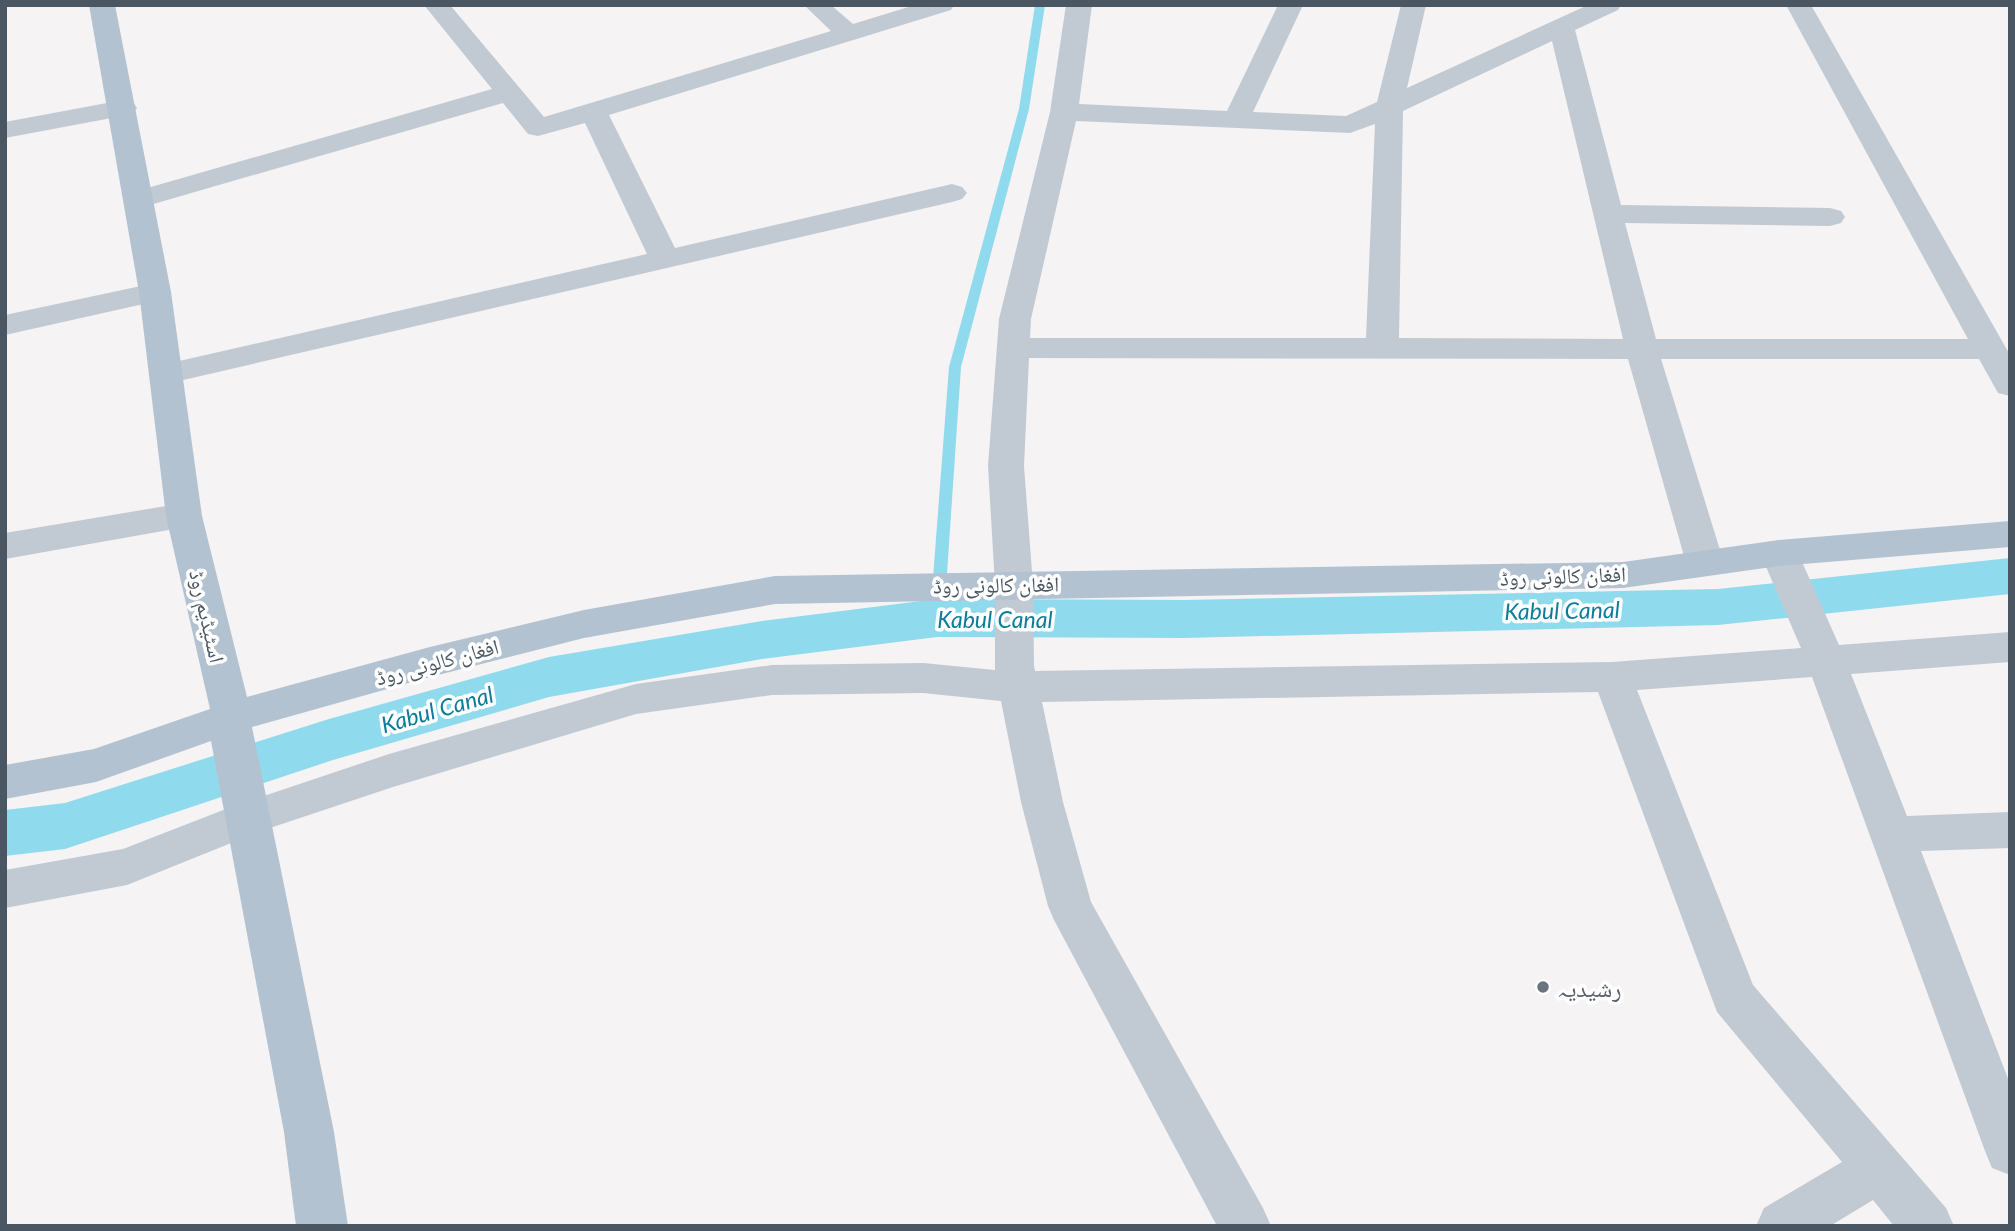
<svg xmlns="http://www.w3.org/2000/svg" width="2015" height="1231" viewBox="0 0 2015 1231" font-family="Lato,'Noto Naskh Arabic',sans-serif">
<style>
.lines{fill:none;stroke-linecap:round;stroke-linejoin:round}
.stream{fill:#90daee;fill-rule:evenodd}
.canal{fill:#90daee;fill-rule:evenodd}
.minor{fill:#c1cad2;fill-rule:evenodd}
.major{fill:#b3c2d1;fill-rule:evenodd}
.worship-dot{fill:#6b7280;stroke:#fff;stroke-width:2.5}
.labels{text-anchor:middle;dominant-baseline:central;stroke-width:7;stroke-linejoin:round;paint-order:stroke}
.street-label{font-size:21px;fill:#4a5661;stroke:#fff}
.water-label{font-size:23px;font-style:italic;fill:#0c7c9b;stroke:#fff}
.near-worship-label{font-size:24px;fill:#5b616d;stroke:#fff;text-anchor:start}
</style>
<rect width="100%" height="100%" fill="#f5f3f3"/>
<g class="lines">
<path class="stream" d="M1035 5H1045L1029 109 961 367 944 618 937 623 930 618 949 367 1019 109Z"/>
<path class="canal" d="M2010 558V594L1718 625 1184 638 937 637 762 659 549 697 333 760 65 849 5 856V810L65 803 329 719 549 657 762 621 937 599 1184 600 1718 589Z"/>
<g class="minor">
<path d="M424 5H450L544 117 831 31 804 5H831L853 24 915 5H954L951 10 609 115 675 248 952 184 962 187 967 193 962 199 952 202 166 384 154 381 149 374 154 367 166 364 647 254 585 123 538 136 528 134 503 103 150 205 140 208 130 205 125 199 130 193 492 89Z"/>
<path d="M1066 5H1092L1079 104 1227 111 1278 5H1303L1253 112 1346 116 1377 102 1401 5H1426L1407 88 1588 5H1621L1618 10 1575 30 1621 205 1830 208 1841 211 1845 217 1841 223 1830 226 1625 223 1656 339H1968L1786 5H1811L2010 355V396L1998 393 1979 359H1661L1724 563 1718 572 1705 576 1692 572 1686 563 1628 359 1029 358 1024 466 1033 585 1034 666 1035 671 1612 662 1801 648 1760 553 1766 544 1779 540 1792 544 1798 553 1839 645 2010 632V662L1851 674 1907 816 2010 812V848L1921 851 2010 1084V1175L1992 1168 1985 1151 1812 677 1637 690 1753 985 1946 1208 1954 1226H1894L1873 1200 1830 1226H1756L1764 1208 1842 1162 1717 1012 1598 692 1042 702 1063 802 1091 902 1263 1208 1271 1226H1217L1054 920 1048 906 1021 802 1001 701 923 693 772 695 636 714 393 787 261 831 127 885 5 908V870L123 849 231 807 389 754 636 684 772 665 923 663 995 670V585L988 466 999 319 1050 112ZM1552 41 1623 339 1399 338 1403 111ZM1076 121 1350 133 1375 124 1366 338H1030L1031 319Z"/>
<path d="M123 100 133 102 137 108 133 114 5 138V122Z"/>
<path d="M155 283 166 285 171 292 166 299 5 335V315Z"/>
<path d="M184 503 197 507 202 516 197 525 5 559V533Z"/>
</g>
<path class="major" d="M89 5H115L171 292 202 516 247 697 430 647 584 610 775 576 1623 562 1779 540 2010 521V547L1779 566 1623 588 775 604 584 638 430 677 252 727 334 1132 348 1226H296L284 1132 211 741 96 782 5 799V765L94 749 210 709 166 516 139 292Z"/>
</g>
<circle class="worship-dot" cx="1543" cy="987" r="7"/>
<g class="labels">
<g class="street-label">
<text transform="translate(1563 575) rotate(-2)">افغان کالونی روڈ</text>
<text transform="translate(996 584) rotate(-1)">افغان کالونی روڈ</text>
<text transform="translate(208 616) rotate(77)">اسٹیڈیم روڈ</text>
<text transform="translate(437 661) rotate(-15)">افغان کالونی روڈ</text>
</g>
<g class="water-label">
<text transform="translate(1562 610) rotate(-1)">Kabul Canal</text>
<text x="995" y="619">Kabul Canal</text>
<text transform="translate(437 709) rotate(-16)">Kabul Canal</text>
</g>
<g class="near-worship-label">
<text x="1557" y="987">رشیدیہ</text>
</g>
</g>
<rect width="2015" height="1231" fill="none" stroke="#4a5661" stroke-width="14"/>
</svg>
